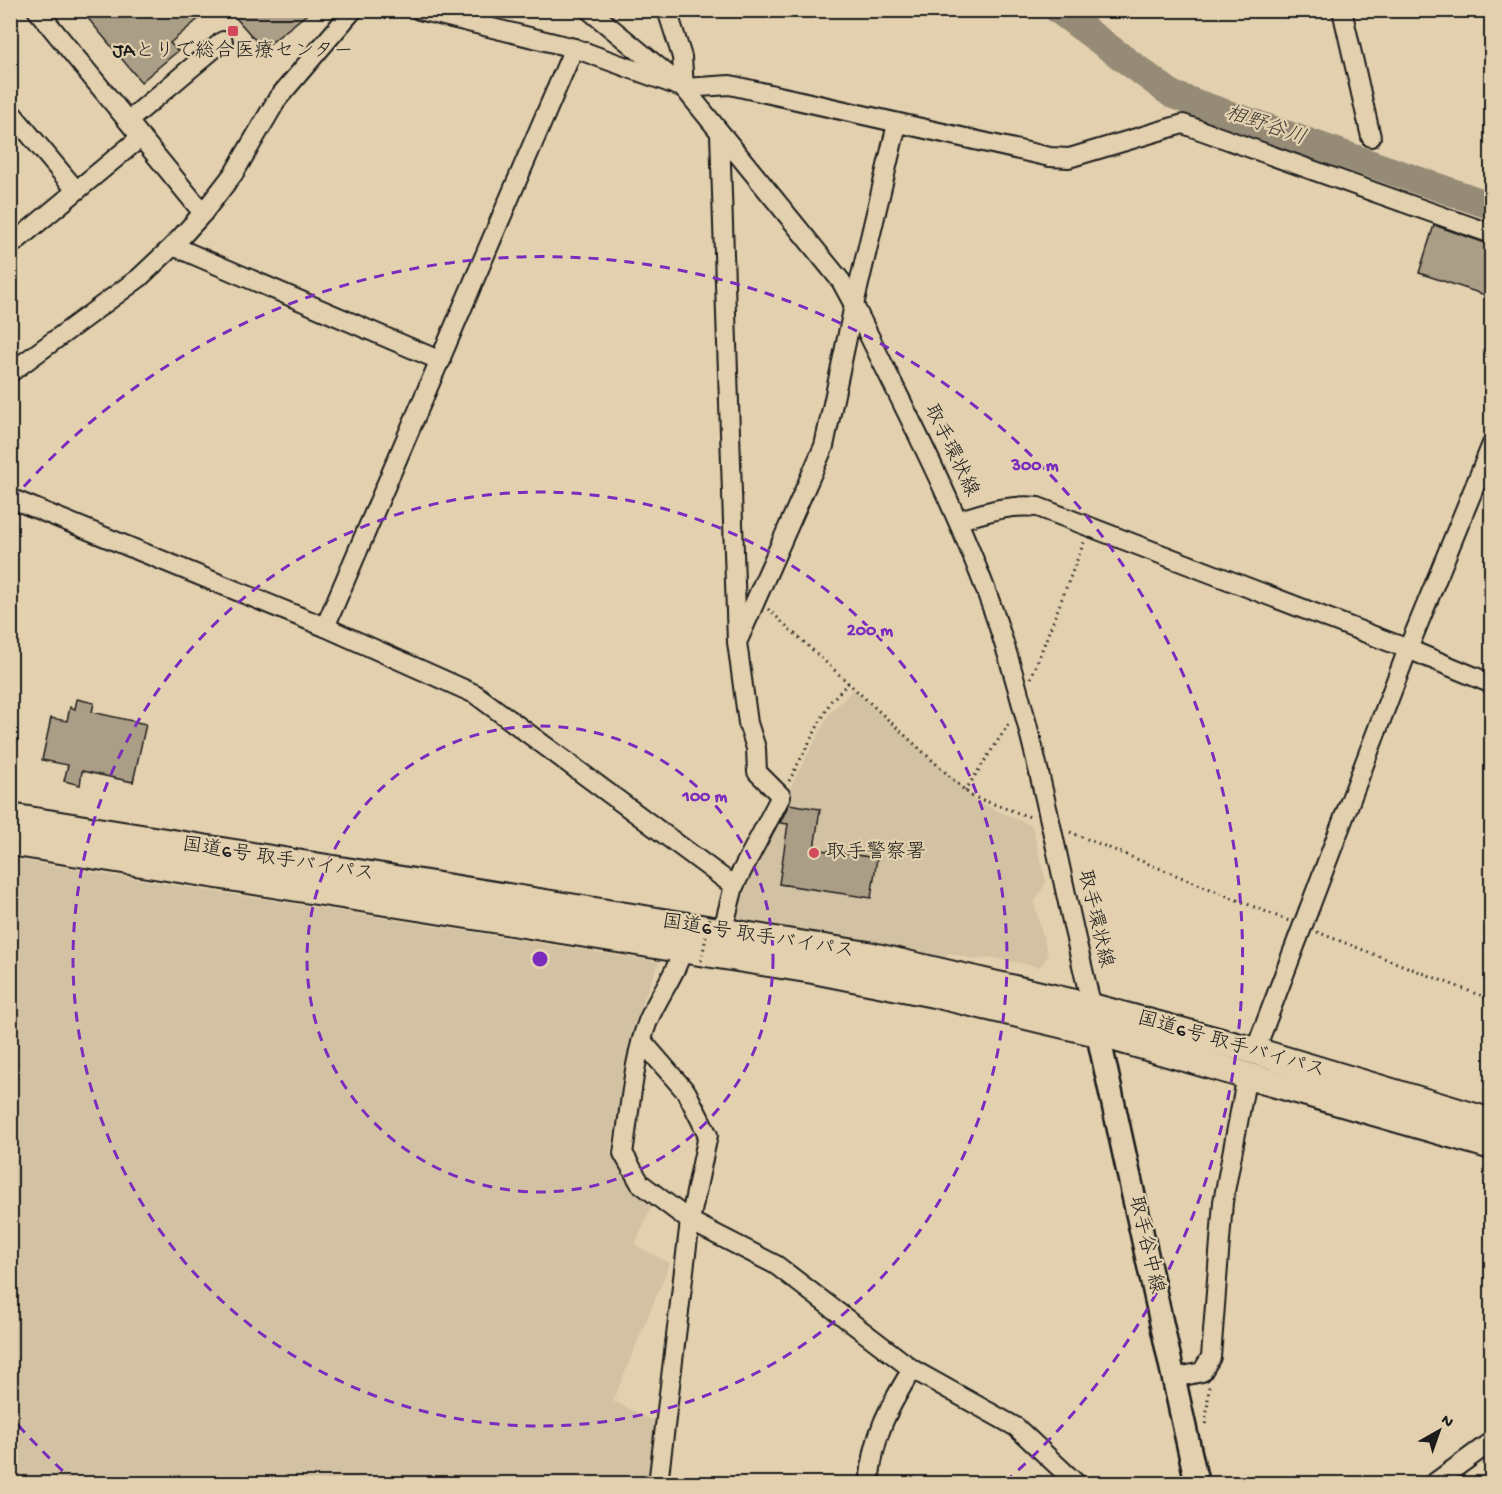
<svg xmlns="http://www.w3.org/2000/svg" width="1502" height="1494" viewBox="0 0 1502 1494" font-family="'Gochi Hand','Klee One',sans-serif">
<style>
.built{fill:#d2c1a2}
.lines{fill:none;stroke-linecap:round;stroke-linejoin:round}
.river{stroke:#968b76;stroke-width:28}
.building{fill:#ab9e86;stroke:#1c1c1c;stroke-width:1.5}
.minor-casing{stroke:#1c1c1c;stroke-width:22}
.major-casing{stroke:#1c1c1c;stroke-width:27}
.highway-casing{stroke:#1c1c1c;stroke-width:30}
.path{stroke:#1c1c1c;stroke-width:3;stroke-dasharray:1.5 4.5;stroke-linecap:butt}
.minor{stroke:#e2d0ae;stroke-width:18}
.major{stroke:#e2d0ae;stroke-width:22}
.highway{stroke:#e2d0ae;stroke-width:26}
.path-bridge{stroke:#1c1c1c;stroke-width:3;stroke-dasharray:1.5 4.5;stroke-linecap:butt}
.ring{fill:none;stroke:#7b2cbf;stroke-width:3;stroke-dasharray:10 8}
.poi-dot{fill:#d1495b;stroke:#e2d0ae;stroke-width:2}
.labels{text-anchor:middle;dominant-baseline:central;stroke-width:4.5;stroke-linejoin:round;paint-order:stroke}
.poi-label{font-size:20px;fill:#1c1c1c;stroke:#e2d0ae}
.street-label{font-size:20px;fill:#1c1c1c;stroke:#e2d0ae}
.water-label{font-size:21px;font-style:italic;fill:#413d37;stroke:#e2d0ae}
.centre{fill:#7b2cbf;stroke:#e2d0ae;stroke-width:3}
.ring-label{font-size:18px;text-anchor:middle;font-weight:bold;fill:#7b2cbf;stroke:#e2d0ae;stroke-width:4.5;stroke-linejoin:round;paint-order:stroke}
</style>
<rect width="100%" height="100%" fill="#e2d0ae"/>
<filter id="ink" filterUnits="userSpaceOnUse"><feTurbulence type="fractalNoise" baseFrequency=".0167" numOctaves="2"/><feDisplacementMap in="SourceGraphic" scale="12" xChannelSelector="R" yChannelSelector="G"/><feConvolveMatrix kernelMatrix="1 2 1 2 8 2 1 2 1" color-interpolation-filters="sRGB"/></filter>
<g filter="url(#ink)">
<g class="built">
<path d="M854 689 962 785 975 801 1032 826 1046 882 1034 903 1048 956 1039 967 989 957 977 960 949 953 945 958 914 950 732 919 741 880 830 713Z"/>
<path d="M10 859 659 962 635 1021 610 1153 652 1205 635 1245 670 1263 613 1401 658 1423 649 1483H11Z"/>
</g>
<g class="lines">
<path class="river" d="M1058 10 1173 95 1492 206"/>
</g>
<g class="building">
<path d="M81 10H209L170 43 178 51 141 82Z"/>
<path d="M229 10H312L263 49Z"/>
<path d="M1434 225 1491 245V297L1419 273Z"/>
<path d="M77 699 94 703 92 712 146 724 133 782 82 771 80 785 64 781 68 765 42 760 51 718 67 721 70 707 75 709Z"/>
<path d="M789 804 820 809 814 849 877 858 871 898 779 884 788 824 780 823Z"/>
</g>
<g class="lines">
<defs>
<g id="minor">
<path d="M37 10 203 213"/>
<path d="M419 10 574 48 684 88 730 85 1050 157 1069 158 1183 124 1492 234"/>
<path d="M589 10 684 88 841 281 854 305C903 406 956 505 993 610 1038 739 1059 875 1092 1007"/>
<path d="M667 10 682 57 684 88"/>
<path d="M1342 10 1371 137"/>
<path d="M10 111 75 189"/>
<path d="M128 121 223 41"/>
<path d="M720 134 737 642 748 723 756 748 757 772 781 796 734 886 722 933"/>
<path d="M10 246 141 137"/>
<path d="M173 246 441 361"/>
<path d="M10 373 139 278 173 246 203 213 234 173 278 98 353 10"/>
<path d="M10 498 325 627 475 694 734 886"/>
<path d="M960 520C986 512 1009 504 1038 507L1408 649 1492 684"/>
<path d="M325 627 574 48"/>
<path d="M739 638 824 446 854 305 897 124"/>
<path d="M642 1041 687 1093 708 1135 690 1221 640 1183 623 1153C630 1112 633 1059 648 1021 659 994 680 969 685 940"/>
<path d="M1255 1051 1408 649 1492 444"/>
<path d="M1174 1378 1202 1372 1211 1357 1223 1202 1247 1075"/>
<path d="M658 1484 690 1221 776 1265 912 1369 1016 1427 1077 1484"/>
<path d="M869 1484C874 1433 887 1411 912 1369"/>
<path d="M1433 1484 1492 1441"/>
</g>
<path id="major" d="M1094 1016 1197 1484"/>
<g id="highway">
<path d="M10 817 868 955 1092 1007 1255 1051 1492 1122"/>
<path d="M10 842 813 970 934 994 1098 1033 1492 1146"/>
</g>
</defs>
<use href="#minor" class="minor-casing"/>
<use href="#major" class="major-casing"/>
<use href="#highway" class="highway-casing"/>
<g class="path">
<path d="M768 609 971 796 1033 818"/>
<path d="M1031 678 1084 542"/>
<path d="M789 781 831 701 849 682"/>
<path d="M965 791 1010 722"/>
<path d="M1070 832 1289 921"/>
<path d="M1317 932 1492 1000"/>
<path d="M1206 1424 1209 1386"/>
</g>
<use href="#minor" class="minor"/>
<use href="#major" class="major"/>
<use href="#highway" class="highway"/>
<path class="path-bridge" d="M700 967 710 917"/>
</g>
</g>
<g class="ring">
<circle cx="540" cy="959" r="233"/>
<circle cx="540" cy="959" r="467"/>
<path d="M76 1483A700 700 0 0 1 12 1418M12 500A700 700 0 1 1 1004 1483"/>
</g>
<g class="poi-dot">
<rect x="227" y="25" width="12" height="12" rx="3"/>
<circle cx="814" cy="853" r="6"/>
</g>
<g class="labels">
<g class="poi-label">
<text x="233" y="52">JAとりで総合医療センター</text>
<text x="826" y="853" text-anchor="start">取手警察署</text>
</g>
<g class="street-label">
<text transform="translate(950 451) rotate(64)">取手環状線</text>
<text transform="translate(278 861) rotate(9)">国道6号 取手バイパス</text>
<text transform="translate(1094 919) rotate(77)">取手環状線</text>
<text transform="translate(758 938) rotate(9)">国道6号 取手バイパス</text>
<text transform="translate(1231 1046) rotate(16)">国道6号 取手バイパス</text>
<text transform="translate(1145 1245) rotate(77)">取手谷中線</text>
</g>
<g class="water-label">
<text transform="translate(1265 127) rotate(19)">相野谷川</text>
</g>
</g>
<circle cx="540" cy="959" r="9" class="centre"/>
<g class="ring-label">
<text x="1035" y="470">300 m</text>
<text x="870" y="635">200 m</text>
<text x="705" y="801">100 m</text>
</g>
<rect width="1502" height="1494" fill="none" stroke="#e2d0ae" stroke-width="36"/>
<rect x="18" y="18" width="1466" height="1458" fill="none" stroke="#1c1c1c" stroke-width="2" filter="url(#ink)"/>
<g transform="translate(1439 1431) rotate(40)" stroke="#e2d0ae" stroke-width="4.5" paint-order="stroke">
<path d="M0-4.5L10 22L0 15L-10 22Z" fill="#1c1c1c"/>
<text y="-9" font-size="16" font-weight="bold" text-anchor="middle" fill="#1c1c1c">N</text>
</g>
</svg>
